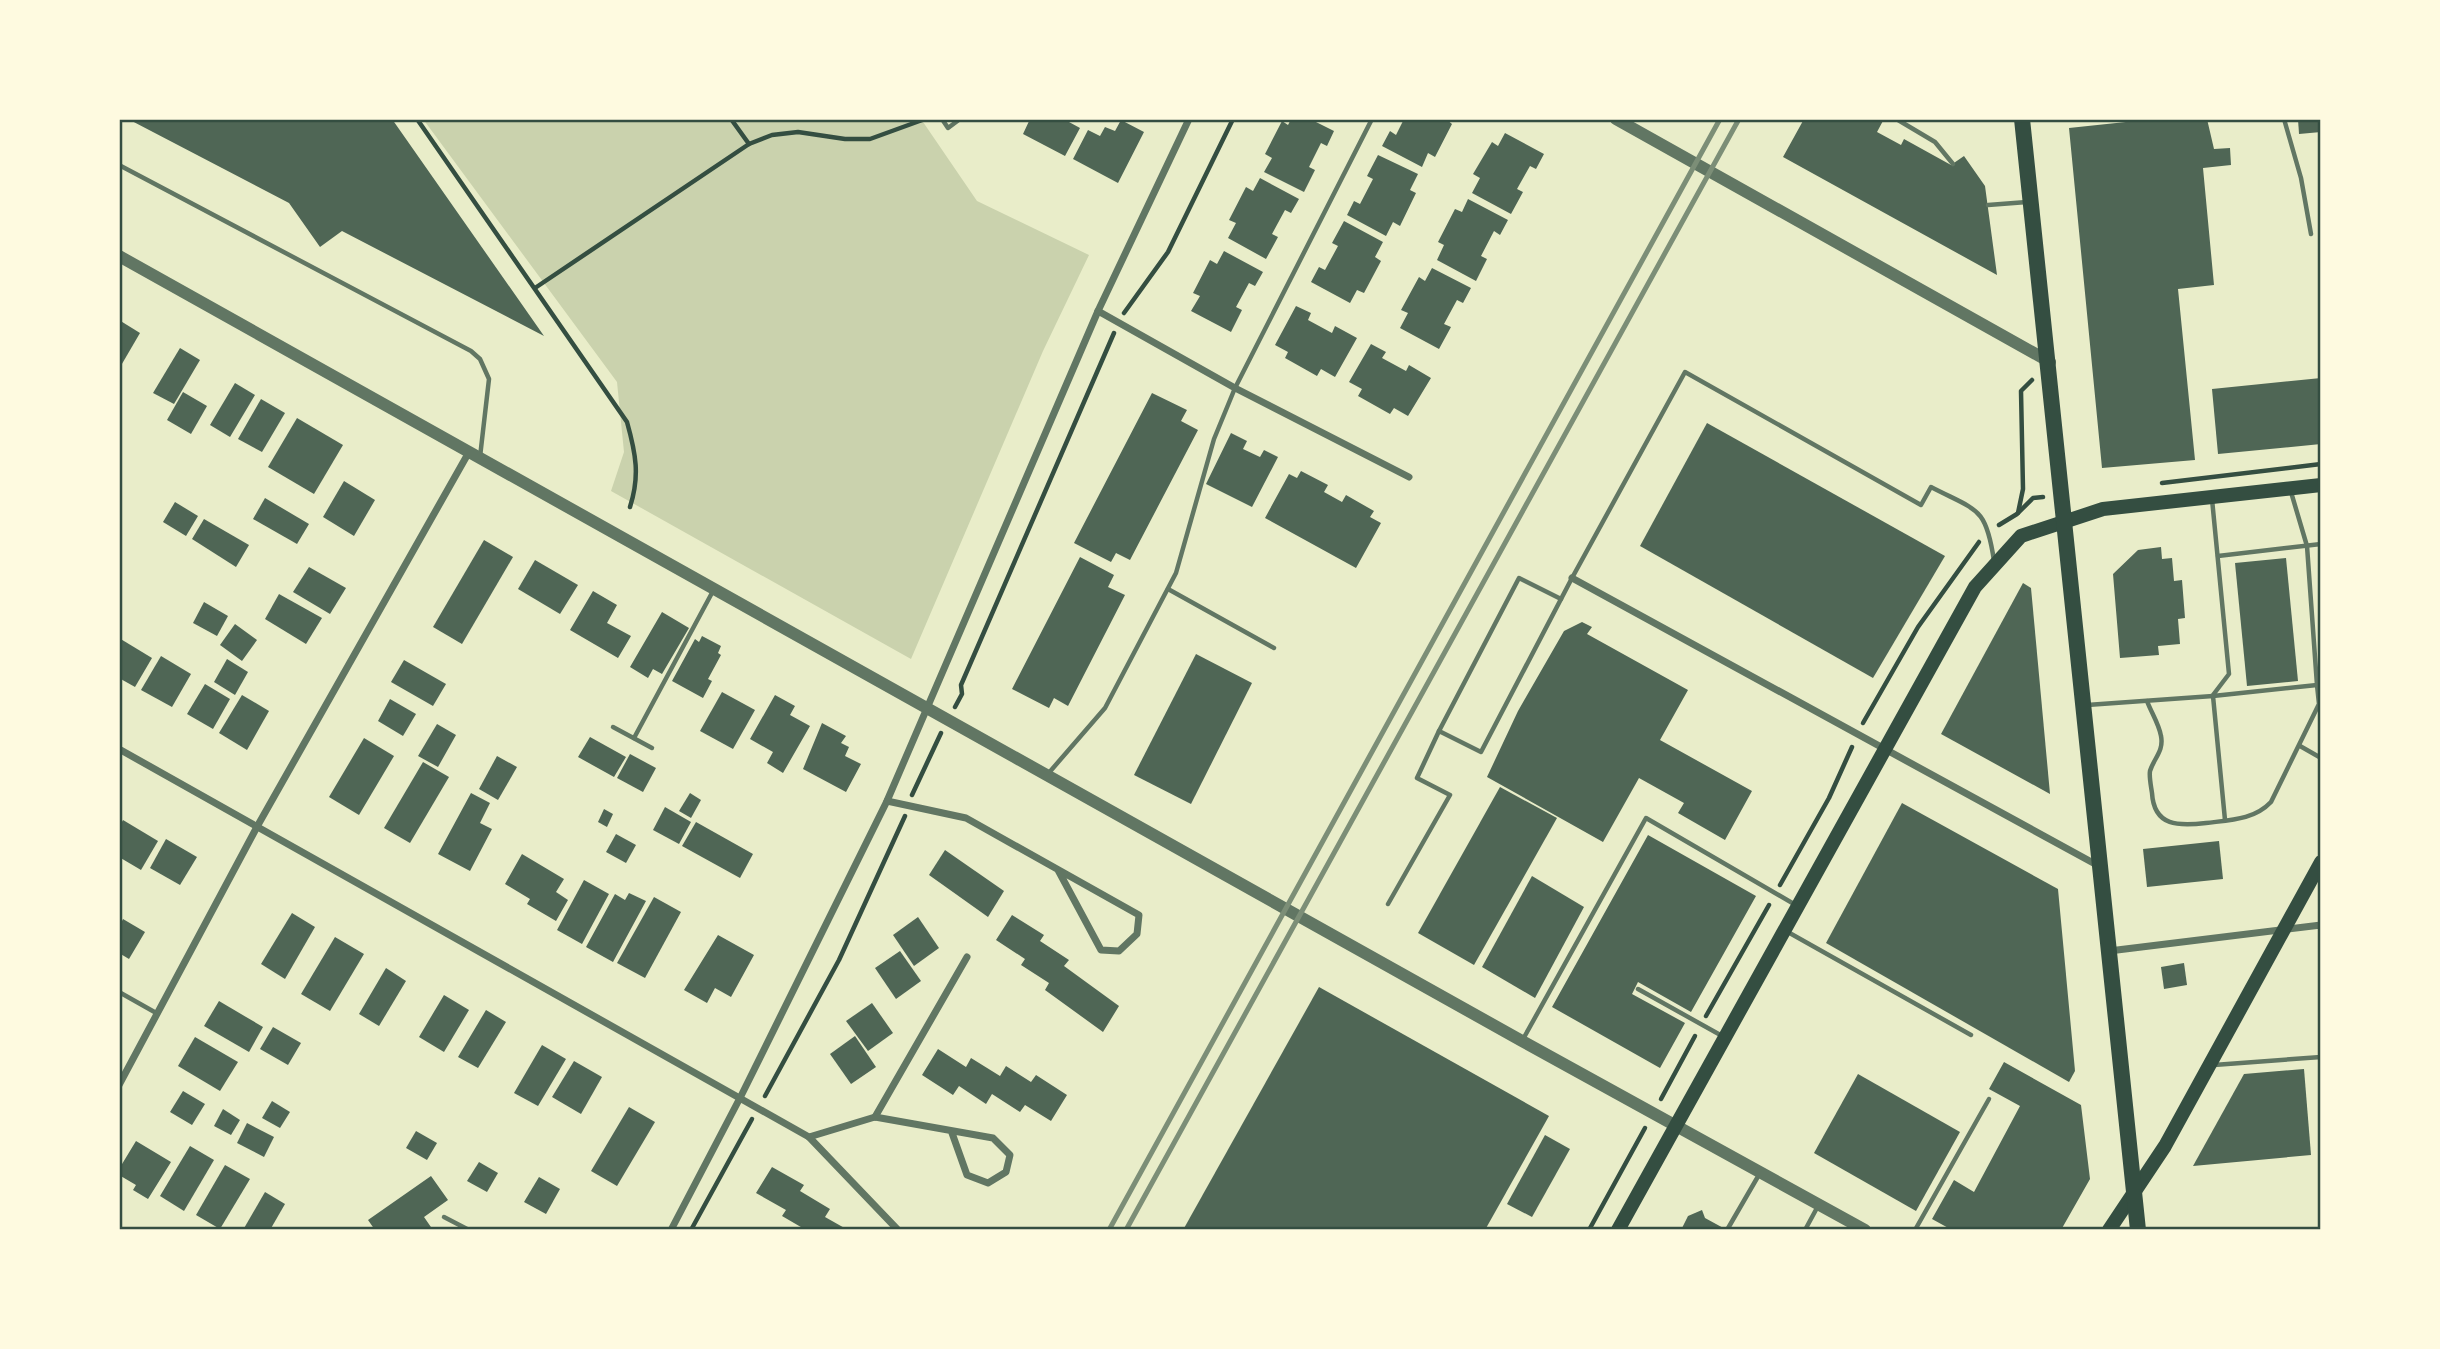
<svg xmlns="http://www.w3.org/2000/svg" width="2440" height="1349" viewBox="0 0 2440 1349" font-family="Overpass,sans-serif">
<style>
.green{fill:#cad2ad}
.building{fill:#4f6655}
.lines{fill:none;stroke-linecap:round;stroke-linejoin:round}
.path{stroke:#344e41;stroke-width:4.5}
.service{stroke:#617663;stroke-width:4.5}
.minor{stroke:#617663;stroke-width:7}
.tertiary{stroke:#617663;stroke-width:12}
.secondary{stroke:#344e41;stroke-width:14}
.primary{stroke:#344e41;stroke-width:16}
.rail{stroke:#7c8e77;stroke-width:5}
.neatline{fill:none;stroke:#344e41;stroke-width:2.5}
</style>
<rect width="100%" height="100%" fill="#e9edc9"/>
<path class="green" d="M423 119H921L977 201 1089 255 1043 351 911 659 611 491 624 452 617 382Z"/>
<g class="building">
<path d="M128 119H392L544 336 342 231 320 247 289 203Z"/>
<path d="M1030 119H1071L1069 122 1080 128 1065 156 1023 134Z"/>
<path d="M1291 119H1310L1334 131 1327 146 1321 143 1309 167 1315 170 1304 192 1264 172 1272 158 1265 154 1282 121 1288 125Z"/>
<path d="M1404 119H1446L1452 124 1435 157 1428 153 1422 167 1382 146 1390 131 1396 135Z"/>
<path d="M1804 119H1884L1877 132 1901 145 1904 139 1951 165 1964 156 1985 186 1997 275 1783 157Z"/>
<path d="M2154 119H2207L2214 149 2230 148 2231 165 2203 168 2214 285 2178 289 2195 460 2102 468 2069 128Z"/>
<path d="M2298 119H2321V132L2299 134Z"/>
<path d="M1121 120 1144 132 1118 183 1073 159 1088 130 1100 136 1105 127 1115 131Z"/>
<path d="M1505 133 1544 154 1536 169 1530 166 1517 189 1523 192 1511 214 1472 193 1480 178 1473 174 1492 142 1498 146Z"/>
<path d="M1378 155 1418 174 1410 190 1416 193 1400 226 1393 222 1386 236 1347 215 1354 201 1360 204 1373 179 1367 176Z"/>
<path d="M1260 178 1299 199 1291 213 1285 210 1272 234 1278 237 1266 259 1228 238 1236 223 1229 220 1246 187 1253 191Z"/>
<path d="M1468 199 1508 220 1500 235 1494 231 1481 256 1487 259 1476 281 1437 260 1444 245 1438 242 1455 209 1462 212Z"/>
<path d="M1344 221 1383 242 1375 257 1381 261 1364 293 1357 290 1350 303 1311 282 1319 267 1325 270 1338 246 1332 243Z"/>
<path d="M1224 251 1263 272 1255 286 1249 283 1236 307 1242 310 1231 332 1191 311 1200 296 1193 293 1210 260 1217 264Z"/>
<path d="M1432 268 1471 288 1463 303 1457 300 1444 324 1451 327 1439 349 1400 328 1408 313 1401 310 1419 277 1425 281Z"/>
<path d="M1296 306 1311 313 1308 320 1332 333 1335 326 1357 338 1335 377 1321 369 1317 376 1285 358 1288 352 1275 345Z"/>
<path d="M119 320 140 333 119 369Z"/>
<path d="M1371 344 1386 352 1382 358 1406 371 1409 365 1431 378 1408 416 1394 408 1390 414 1358 396 1362 389 1349 382Z"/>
<path d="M180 348 200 360 174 404 153 393Z"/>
<path d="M2321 378V444L2218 454 2212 389Z"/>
<path d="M235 383 255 395 230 437 210 425Z"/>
<path d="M183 392 207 406 191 434 167 420Z"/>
<path d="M1152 393 1187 410 1181 421 1198 430 1130 560 1116 553 1111 562 1074 543Z"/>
<path d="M261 399 285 413 262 452 238 439Z"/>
<path d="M297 418 343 445 314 494 268 467Z"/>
<path d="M1707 423 1945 556 1873 678 1640 546Z"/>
<path d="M1231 433 1247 441 1243 449 1260 457 1264 450 1278 457 1252 507 1206 484Z"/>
<path d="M1301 471 1328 485 1324 492 1342 502 1346 495 1374 511 1370 517 1381 523 1356 568 1265 518 1289 474 1297 478Z"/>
<path d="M344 481 375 500 354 536 323 517Z"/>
<path d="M265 498 309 524 297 544 253 519Z"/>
<path d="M175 502 198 516 186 536 163 522Z"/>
<path d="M204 519 249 545 236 567 192 539Z"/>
<path d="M484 540 513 557 462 644 433 627Z"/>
<path d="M2161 547 2162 559 2172 558 2174 581 2182 580 2185 618 2178 619 2180 644 2158 646 2159 655 2120 658 2113 574 2138 550Z"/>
<path d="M1080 557 1114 575 1108 587 1125 595 1068 706 1054 698 1049 708 1012 689Z"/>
<path d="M2286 558 2298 681 2247 686 2235 563Z"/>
<path d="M535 560 578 585 560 614 518 589Z"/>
<path d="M309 567 346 588 330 614 293 592Z"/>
<path d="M2023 583 2031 588 2050 794 1941 734Z"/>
<path d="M593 591 617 605 607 623 631 636 618 658 570 630Z"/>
<path d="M279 594 322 618 306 644 265 619Z"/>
<path d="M204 602 228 616 217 636 193 623Z"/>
<path d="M662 612 689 628 662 674 653 669 648 678 630 667Z"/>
<path d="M1582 622 1592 627 1587 634 1688 690 1660 740 1752 791 1725 840 1678 813 1684 803 1639 778 1603 842 1487 777 1518 711 1564 631Z"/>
<path d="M235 624 257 640 242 661 220 645Z"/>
<path d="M702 636 721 646 718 653 721 655 708 679 712 681 703 698 672 681 695 639 699 642Z"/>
<path d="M119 638 152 658 135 687 119 678Z"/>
<path d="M1196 654 1252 683 1191 804 1134 775Z"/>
<path d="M161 656 191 674 172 707 141 690Z"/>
<path d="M227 659 248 672 235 695 214 682Z"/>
<path d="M404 660 446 684 433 706 391 682Z"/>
<path d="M205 684 230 699 213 729 187 714Z"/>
<path d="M722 692 755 710 733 749 700 731Z"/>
<path d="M242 695 269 711 247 750 219 733Z"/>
<path d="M775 695 795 706 790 715 810 726 783 773 767 763 773 752 750 739Z"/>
<path d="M390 699 416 714 403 736 378 721Z"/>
<path d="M822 723 846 736 841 743 849 747 845 756 861 764 846 792 803 769Z"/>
<path d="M437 724 456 735 438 767 418 756Z"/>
<path d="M590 737 626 757 614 777 578 757Z"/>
<path d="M364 738 394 756 359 815 329 797Z"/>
<path d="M630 754 656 768 643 792 617 778Z"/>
<path d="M497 756 517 767 498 800 479 789Z"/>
<path d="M423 762 449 777 410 843 384 828Z"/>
<path d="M1500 787 1557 818 1474 965 1418 933Z"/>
<path d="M471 793 490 803 480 823 492 829 470 871 438 854Z"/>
<path d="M690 793 701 800 691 818 679 811Z"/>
<path d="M1902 803 2058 889 2075 1071 2069 1082 1826 943Z"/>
<path d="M665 807 691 822 679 844 653 830Z"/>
<path d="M604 809 613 814 607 827 598 822Z"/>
<path d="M123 820 158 841 141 870 119 857V827Z"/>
<path d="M696 822 753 854 740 878 682 846Z"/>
<path d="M616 834 636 845 626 863 606 852Z"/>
<path d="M1648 835 1756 896 1691 1012 1638 982 1632 994 1685 1023 1660 1068 1552 1007Z"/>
<path d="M166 839 197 857 180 885 150 868Z"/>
<path d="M2219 841 2223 879 2147 887 2143 849Z"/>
<path d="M945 850 1004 891 988 917 929 875Z"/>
<path d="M522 854 564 879 556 892 568 900 556 921 527 904 530 899 505 884Z"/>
<path d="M1532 876 1584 907 1535 998 1482 967Z"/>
<path d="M584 880 609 894 582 944 557 930Z"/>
<path d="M629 893 646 901 613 962 586 947 615 894 625 900Z"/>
<path d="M654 897 681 912 645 978 617 963Z"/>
<path d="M292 913 315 927 285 979 261 964Z"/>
<path d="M1012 915 1044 935 1040 941 1069 960 1064 966 1119 1006 1103 1032 1045 990 1049 983 1021 965 1025 959 996 940Z"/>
<path d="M918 917 939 948 914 966 893 935Z"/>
<path d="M123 919 145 932 129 959 119 953V927Z"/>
<path d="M718 935 754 955 731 997 715 988 707 1003 684 990Z"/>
<path d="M335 937 364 954 330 1011 301 994Z"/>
<path d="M900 951 921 981 896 999 875 968Z"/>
<path d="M2184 963 2187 985 2164 989 2161 967Z"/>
<path d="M386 968 406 981 379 1026 359 1014Z"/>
<path d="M1319 987 1549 1116 1485 1230H1183Z"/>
<path d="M444 995 469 1010 444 1052 419 1037Z"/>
<path d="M219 1001 263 1027 249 1052 204 1026Z"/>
<path d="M872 1003 893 1033 868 1051 846 1021Z"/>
<path d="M486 1010 506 1022 478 1068 458 1057Z"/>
<path d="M273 1027 301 1043 288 1065 260 1049Z"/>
<path d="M855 1036 876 1067 851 1084 830 1054Z"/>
<path d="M195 1037 238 1062 220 1091 178 1066Z"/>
<path d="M542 1045 566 1059 538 1106 514 1093Z"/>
<path d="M938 1049 966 1067 971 1058 1000 1076 1006 1066 1031 1082 1036 1075 1067 1095 1051 1121 1025 1105 1020 1112 992 1094 986 1104 959 1086 953 1095 922 1075Z"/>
<path d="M574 1061 602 1077 581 1114 552 1097Z"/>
<path d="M2004 1062 2081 1105 2090 1179 2061 1230H1952L1932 1219 1954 1180 1974 1192 2020 1106 1989 1089Z"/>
<path d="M2304 1069 2311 1155 2193 1166 2244 1074Z"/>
<path d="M1858 1074 1960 1132 1916 1211 1814 1153Z"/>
<path d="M183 1091 205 1104 192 1125 170 1112Z"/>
<path d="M272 1101 290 1112 280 1128 262 1118Z"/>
<path d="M629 1107 655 1122 617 1186 591 1171Z"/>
<path d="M223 1109 240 1120 231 1135 214 1126Z"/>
<path d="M247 1123 274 1137 264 1157 237 1143Z"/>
<path d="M416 1131 437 1143 427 1160 406 1148Z"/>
<path d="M1545 1135 1570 1149 1532 1217 1507 1204Z"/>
<path d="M136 1141 171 1162 148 1199 133 1190 136 1185 119 1175V1169Z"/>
<path d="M190 1146 214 1160 184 1211 160 1196Z"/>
<path d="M479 1162 498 1173 487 1192 467 1181Z"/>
<path d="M225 1165 250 1179 220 1229 196 1215Z"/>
<path d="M772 1167 804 1185 800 1191 830 1209 825 1217 848 1230H806L782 1216 786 1210 756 1193Z"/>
<path d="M431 1176 448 1200 424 1217 433 1230H375L368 1220Z"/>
<path d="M539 1177 560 1189 546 1214 524 1202Z"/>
<path d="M265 1192 285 1204 270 1230H243Z"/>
<path d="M1702 1210 1705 1218 1727 1230H1681L1688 1216Z"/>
</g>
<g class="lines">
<g class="path">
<path d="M417 119 627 422C636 454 640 476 630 507"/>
<path d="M731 119 749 144"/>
<path d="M535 288 749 144 772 135 798 132 845 139H870L925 119"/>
<path d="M1124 313 1168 252 1233 119"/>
<path d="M2162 483 2321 464"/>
<path d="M2018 513 2023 489 2021 391 2032 380"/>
<path d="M1999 525 2017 514 2033 498 2043 497"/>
<path d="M955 707 962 694 961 685 1114 333"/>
<path d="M1863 723 1918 627 1979 542"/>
<path d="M912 795 941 733"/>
<path d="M1780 885 1829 798 1852 747"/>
<path d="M1706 1016 1769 905"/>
<path d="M765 1096 839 960 905 816"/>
<path d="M1661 1099 1695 1036"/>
<path d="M691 1230 752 1119"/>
<path d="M1589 1230 1645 1128"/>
</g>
<g class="service">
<path d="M942 119 948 128 960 119"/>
<path d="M2284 119 2301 178 2311 234"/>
<path d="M1898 120 1935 142 1953 164"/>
<path d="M119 165 471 351 480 359 489 379 480 457"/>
<path d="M1988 205 2027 202"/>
<path d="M2212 499 2229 674 2213 695"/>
<path d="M2218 556 2321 544"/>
<path d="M1168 589 1274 648"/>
<path d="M2213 696 2317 685 2307 546 2291 492"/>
<path d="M2147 701C2151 712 2159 724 2161 736 2164 751 2154 758 2150 771 2149 777 2151 786 2152 793 2154 827 2179 826 2206 823 2230 820 2254 820 2271 802L2319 704 2317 685"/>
<path d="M2087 705 2213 696 2225 820"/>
<path d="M613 727 652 748"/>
<path d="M1439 731 1519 578 1561 599"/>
<path d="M634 738 713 591"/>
<path d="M2300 746 2321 758"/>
<path d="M1047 775 1105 708 1176 573 1214 439 1235 388 1372 119"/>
<path d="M1388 904 1450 795 1417 778 1439 731 1481 752 1572 578 1685 372 1921 505 1931 487C1977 511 1986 506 1994 561"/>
<path d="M1786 931 1971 1035"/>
<path d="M1638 989 1724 1037"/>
<path d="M119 992 158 1014"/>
<path d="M1522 1041 1646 818 1794 904"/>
<path d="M2214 1065 2321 1057"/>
<path d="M444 1217 469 1230"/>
<path d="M1727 1230 1760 1173"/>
<path d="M1805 1230 1818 1206"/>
<path d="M1915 1230 1989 1099"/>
</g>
<g class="minor">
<path d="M1098 311 1235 388 1409 477"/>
<path d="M1572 578 2097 865"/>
<path d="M119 749 809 1137"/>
<path d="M887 801 966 818 1139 915 1137 934 1119 951 1101 950 1058 870"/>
<path d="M2109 951 2321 925"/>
<path d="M119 1085 258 825 469 452"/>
<path d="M875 1117 967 957"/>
<path d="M671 1230 741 1096 887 801 1098 311 1189 119"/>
<path d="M898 1230 809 1137 875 1117 993 1138 1010 1155 1006 1172 988 1183 967 1175 952 1133"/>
</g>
<g class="tertiary">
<path d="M1616 119 2050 362"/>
<path d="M119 256 1522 1041 1865 1230"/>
</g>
<g class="secondary">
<path d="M1618 1230 1975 587 2021 536 2103 509 2321 485"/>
<path d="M2109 1230 2165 1146 2321 862"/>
</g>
<path class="primary" d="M2022 119 2138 1230"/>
<g class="rail">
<path d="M1109 1230 1720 119"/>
<path d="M1126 1230 1739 119"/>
</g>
</g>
<rect width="2440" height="1349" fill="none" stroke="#fefae0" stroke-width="242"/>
<rect x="121" y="121" width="2198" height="1107" class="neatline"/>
</svg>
